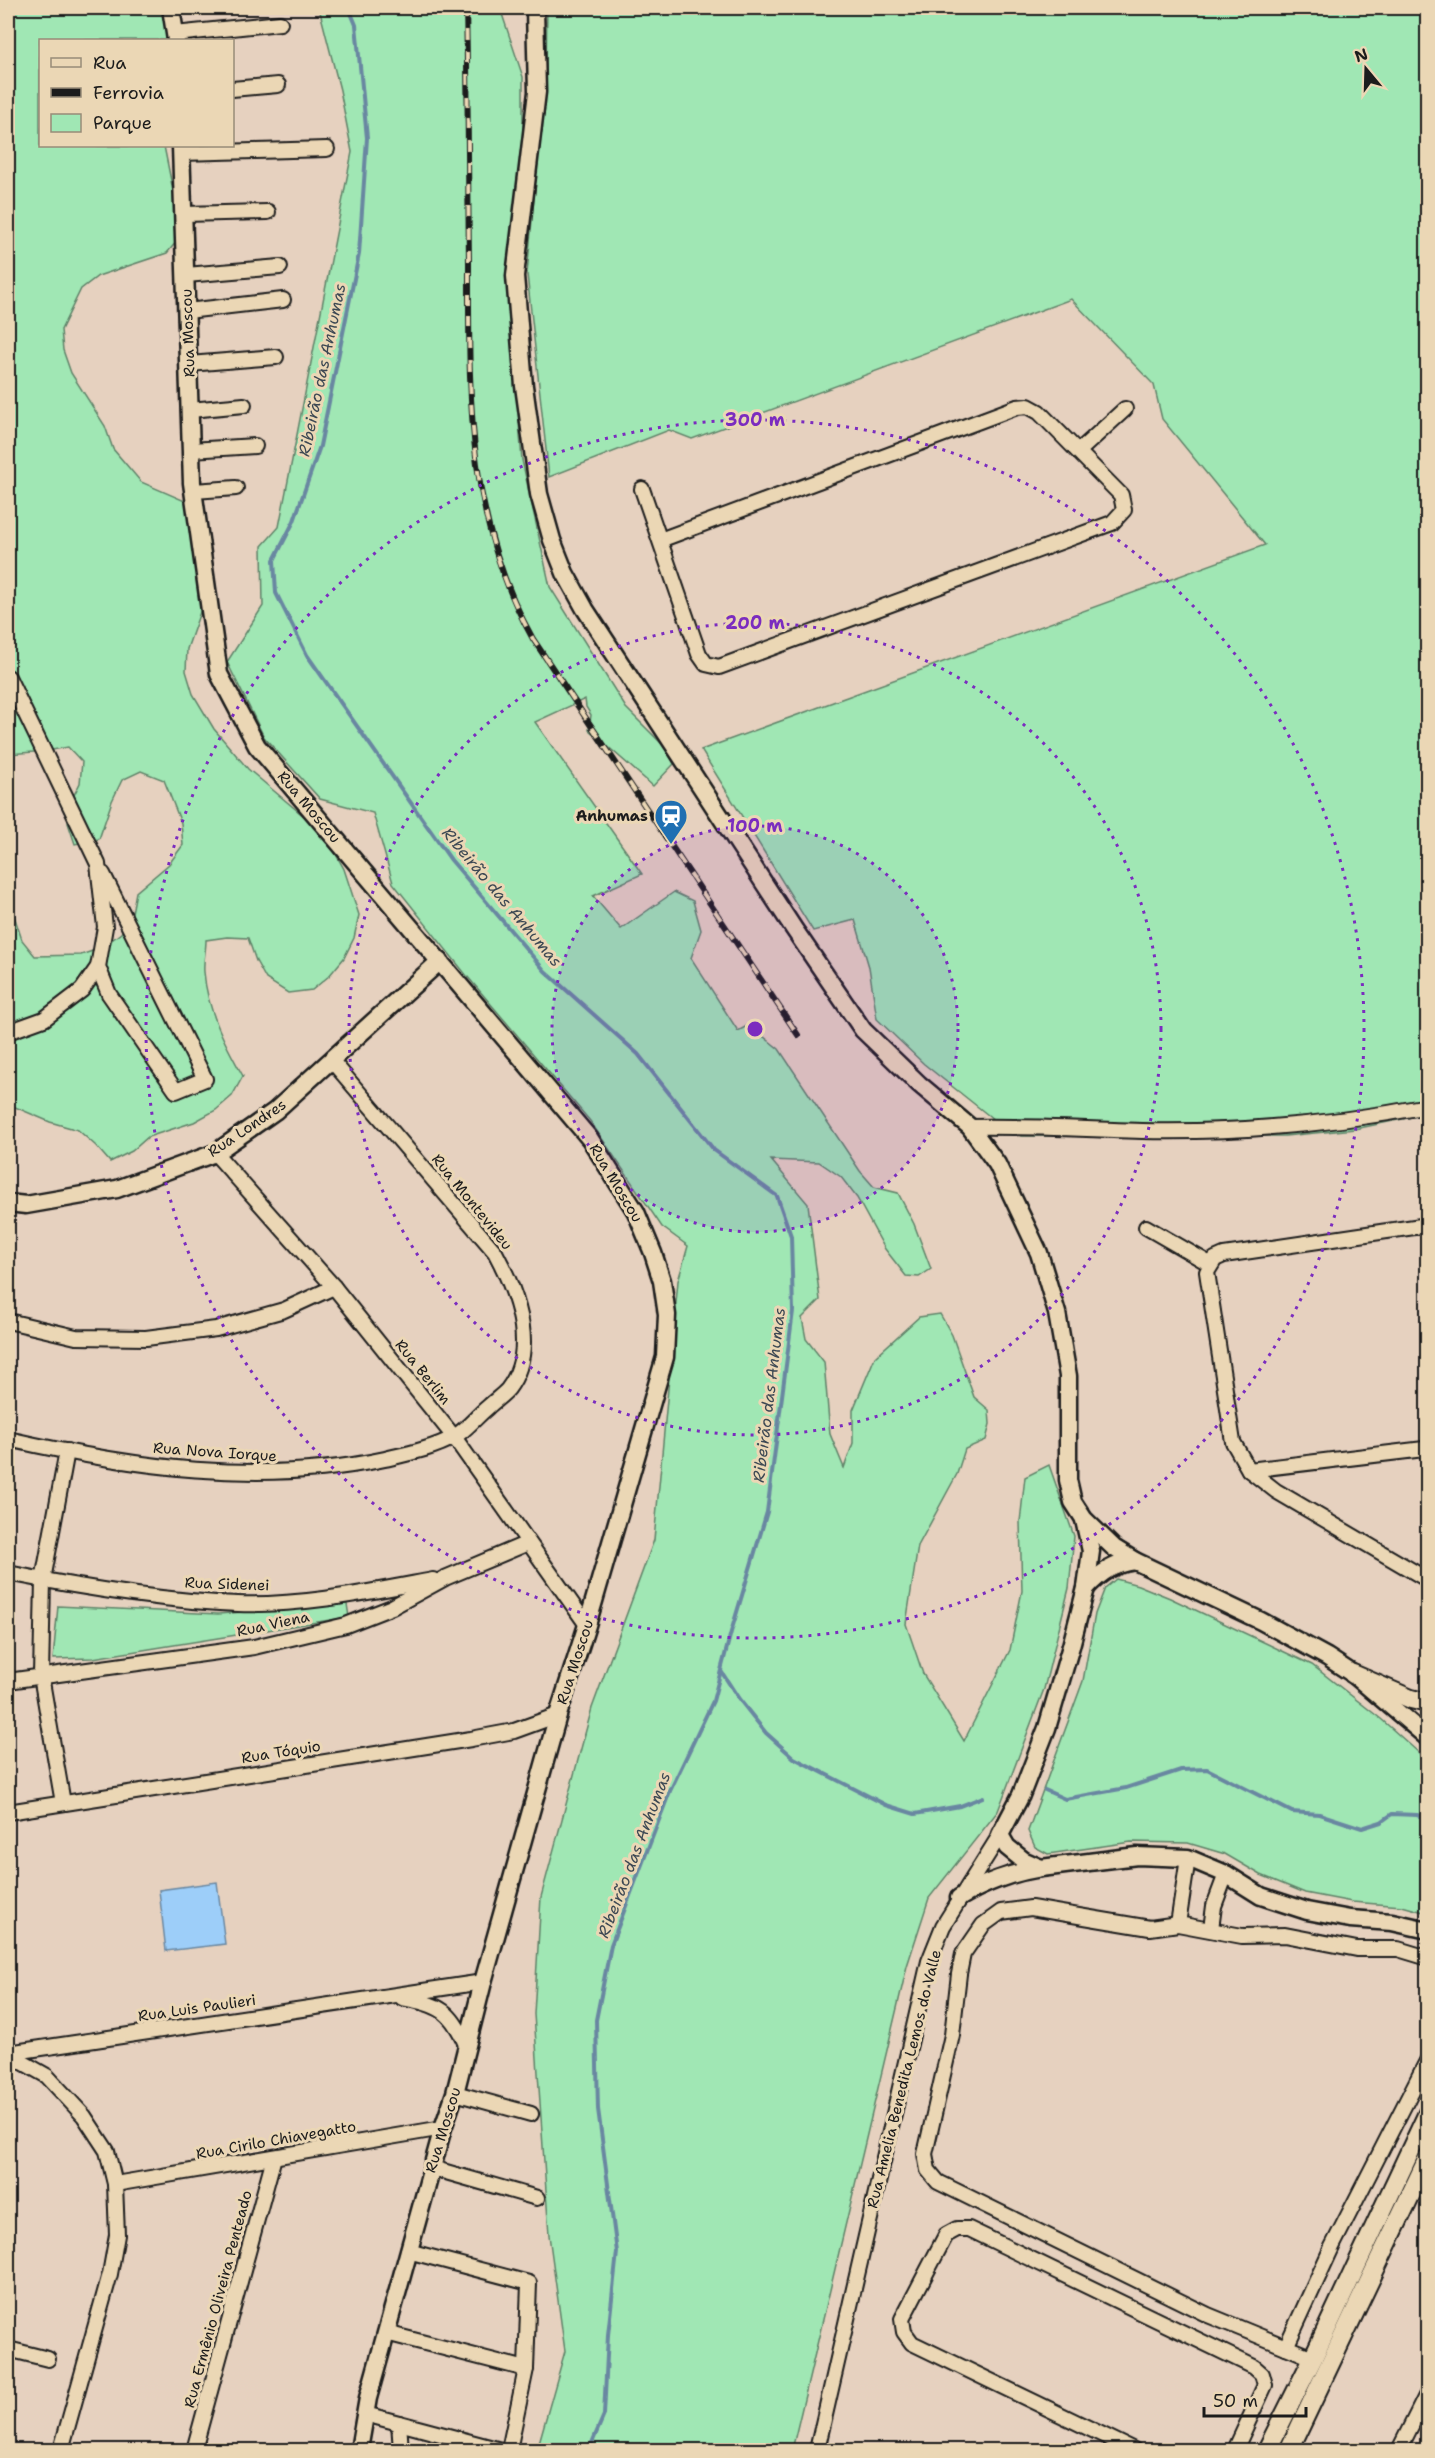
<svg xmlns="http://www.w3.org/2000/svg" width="1435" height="2458" viewBox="0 0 1435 2458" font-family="'Shantell Sans',sans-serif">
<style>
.green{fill:#a0e7b4;stroke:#5e8268;stroke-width:1.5}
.water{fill:#9dcef9;stroke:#6987a1;stroke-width:1.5}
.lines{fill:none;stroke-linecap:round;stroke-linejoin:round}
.stream{stroke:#6987a1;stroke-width:4}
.minor-casing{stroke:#1c1c1c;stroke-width:18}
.tertiary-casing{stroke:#1c1c1c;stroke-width:21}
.secondary-casing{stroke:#1c1c1c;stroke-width:22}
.minor{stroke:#ebd7b5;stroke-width:14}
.tertiary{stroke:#ebd7b5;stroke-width:16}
.secondary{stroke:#ebd7b5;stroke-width:18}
.rail-casing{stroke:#1c1c1c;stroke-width:6}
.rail{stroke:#ebd7b5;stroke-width:4;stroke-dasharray:11;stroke-linecap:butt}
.ring{fill:none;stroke:#7b2cbf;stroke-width:3;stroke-dasharray:3 6}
.labels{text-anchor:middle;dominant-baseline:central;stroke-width:6;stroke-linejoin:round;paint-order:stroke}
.street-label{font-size:15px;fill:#1c1c1c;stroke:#ebd7b5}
.poi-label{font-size:15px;font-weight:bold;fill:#1c1c1c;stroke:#ebd7b5;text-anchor:end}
.water-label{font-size:16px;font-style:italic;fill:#3c4853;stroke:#ebd7b5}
.centre{fill:#7b2cbf;stroke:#ebd7b5;stroke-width:3}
.ring-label{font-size:18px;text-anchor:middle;font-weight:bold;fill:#7b2cbf;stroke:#ebd7b5;stroke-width:6;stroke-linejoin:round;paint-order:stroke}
</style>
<rect width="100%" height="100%" fill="#e6d1bf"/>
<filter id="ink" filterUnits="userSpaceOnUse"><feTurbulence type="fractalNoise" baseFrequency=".0167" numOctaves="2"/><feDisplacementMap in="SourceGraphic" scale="12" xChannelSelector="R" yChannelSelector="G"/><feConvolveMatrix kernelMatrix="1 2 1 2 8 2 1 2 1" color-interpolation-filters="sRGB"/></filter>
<g filter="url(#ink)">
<g class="green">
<path d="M8 8H169V40H40V146H164L182 235 167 253 98 276 81 289 61 330 63 350 71 373 105 426 113 449 141 482 185 501 199 518 207 592 187 649 186 671 193 694 214 729 248 769 306 818 334 851 344 869 359 915 354 938 344 958 329 976 312 990 288 993 266 979 256 961 248 938 227 937 206 940C206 950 203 962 204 972 207 1010 225 1044 243 1076L232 1096 216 1110 194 1122 148 1137 132 1151 110 1162 96 1146 78 1130 50 1122 8 1104V897L22 940 35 956 81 955 101 948 121 933 132 913 136 892 169 864 183 845 181 823 164 780 141 771 122 780 112 801 99 839 75 844 68 823 70 803 80 783 82 762 68 747 47 751 8 754Z"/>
<path d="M319 8H500L523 77V137L507 272 522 460 550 587 626 708 664 746 674 764 653 786 589 730 591 715 586 707 585 699 535 722 642 874 593 896 621 929 674 892 693 901 701 930 691 958 738 1031 749 1025 779 1049 860 1171 874 1187 898 1193 914 1224 931 1269 919 1277 906 1276 885 1249 857 1198 841 1177 819 1162 771 1160 808 1204 820 1300 802 1318 806 1339 824 1362 830 1434 844 1468 853 1443V1410L875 1357 919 1317 940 1314 952 1335 974 1397 989 1410 990 1424 986 1440 965 1449 957 1474 918 1546 906 1624 923 1674 964 1741 1010 1650 1022 1591 1020 1522 1025 1477 1049 1465 1074 1536 1069 1588 1044 1689 998 1811 929 1898 907 1966 792 2450H537L565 2351 549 2235 534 2014 541 1897 592 1708 654 1540 678 1281 688 1246 662 1227 590 1121 467 976 393 883 373 813 320 799 264 737 227 662 263 606 262 546 279 527 352 152 340 90Z"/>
<path d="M547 8H1427V1114L1355 1129 1285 1136H1021L993 1119 924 1064 877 1019 869 967 855 920 813 931 701 750 1265 545 1162 419 1154 385 1071 299 692 439 669 430 549 477 527 274 546 69Z"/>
<path d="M1116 1579 1138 1585 1170 1598 1312 1665 1381 1719 1427 1760V1913L1402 1906 1352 1902 1305 1893 1261 1875 1225 1854 1188 1843 1131 1842 1048 1854 1035 1847 1028 1831 1083 1681 1095 1614 1105 1588Z"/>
<path d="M347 1604 349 1617 93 1658 53 1659 58 1606 218 1614Z"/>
</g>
<path class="water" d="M217 1882 225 1944 166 1951 159 1890Z"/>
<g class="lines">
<g class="stream">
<path d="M349 8 356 25 367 138 359 254 320 446 294 521 274 560 276 593 307 655 451 860 545 971 638 1054 714 1150 777 1196 791 1236 793 1311 767 1512 731 1632 713 1701 670 1791 611 1945 596 2020 598 2109 617 2252 608 2335 604 2415 589 2450"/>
<path d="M721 1671 739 1699 766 1733 794 1758 886 1805 915 1814 960 1806 983 1797"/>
<path d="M1045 1790 1065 1799 1126 1788 1181 1770 1207 1769 1292 1812 1319 1814 1362 1828 1381 1822 1392 1814 1417 1815 1428 1819"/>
</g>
<defs>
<g id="minor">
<path d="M175 34 280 23"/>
<path d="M232 89 278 85"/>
<path d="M181 153 327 149"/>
<path d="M184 214 268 212"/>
<path d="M186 275 280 267"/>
<path d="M187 311 283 300"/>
<path d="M189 364 276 357"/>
<path d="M190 410 244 405"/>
<path d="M191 450 255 446"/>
<path d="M1079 451 1125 409"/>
<path d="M642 489 699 654 706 664 719 667 1112 523 1124 510 1121 495 1039 412 1028 406 1017 407 660 540"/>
<path d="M194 491 236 488"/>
<path d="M8 677 98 864 105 927 98 967 82 990 44 1019 8 1032"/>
<path d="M98 967 109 994 176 1091 205 1079 103 874"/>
<path d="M970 1127C1028 1126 1085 1129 1142 1131 1238 1133 1334 1124 1428 1106"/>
<path d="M215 1153 334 1287 454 1437 587 1625"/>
<path d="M1428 1225 1224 1255 1215 1259 1207 1272 1233 1442 1249 1470 1276 1491 1428 1580"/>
<path d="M1146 1227 1210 1264"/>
<path d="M8 1321 76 1337 146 1338 216 1329 284 1310 334 1287"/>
<path d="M8 1439C131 1467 260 1486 385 1459 406 1454 435 1448 454 1437 466 1430 477 1416 488 1407 494 1401 503 1395 508 1389 539 1348 516 1291 495 1252L332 1061"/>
<path d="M1249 1470 1424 1449"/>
<path d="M8 1573C83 1588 161 1601 238 1604 304 1606 369 1592 433 1580"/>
<path d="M8 1681 254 1647 346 1625 392 1607 445 1578 528 1543"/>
<path d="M63 1803 41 1676 43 1580 67 1451"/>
<path d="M8 1812 471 1739 514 1731 558 1715"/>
<path d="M1178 1924 1188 1858"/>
<path d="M1211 1929 1214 1906 1226 1874"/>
<path d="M1428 1958 1398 1949H1357L1285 1935 1242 1936 1178 1924 1150 1928 1031 1908 1001 1912 983 1925 963 1954 959 1974 952 2035 925 2154 928 2170 938 2182 1208 2315 1286 2347 1332 2247 1428 2059"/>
<path d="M402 1998C440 2004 452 2011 467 2047"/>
<path d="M8 2053 483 1982"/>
<path d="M8 2054 47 2076 84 2116 107 2151 115 2184 117 2235 110 2274 61 2450"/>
<path d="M455 2093 531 2114"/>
<path d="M432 2168 537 2198"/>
<path d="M115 2184 443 2128"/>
<path d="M408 2251 529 2283 526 2369 509 2450"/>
<path d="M386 2333 526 2369"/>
<path d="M1286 2347 1313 2358"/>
<path d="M8 2349 48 2359"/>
<path d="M365 2414 501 2450"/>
<path d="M399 2423 401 2450"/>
<path d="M194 2450 274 2157"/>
<path d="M817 2450 929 1961 943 1926 1000 1835"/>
<path d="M1134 2450 912 2343 904 2332 902 2319 946 2235 957 2229H969L1254 2367 1262 2374 1265 2385 1235 2450"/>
<path d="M1399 2450 1428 2392"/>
</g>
<g id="tertiary">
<path d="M171 8 176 40"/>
<path d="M535 8 537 92 515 276 524 386 539 494 552 540 565 573 585 609 794 929 863 1030 919 1084 970 1127 997 1164 1039 1253 1057 1313 1068 1376V1480L1073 1502 1084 1519 1114 1548 1135 1561 1261 1621 1327 1657 1353 1674 1428 1738"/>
<path d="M181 146 192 483 219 674 257 746 590 1139 636 1212 653 1253 662 1281 667 1315 665 1357 587 1625 558 1715 483 1982 455 2093 443 2128 368 2398 359 2450"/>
<path d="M8 1203 26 1205 117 1189 215 1153 275 1111 440 961"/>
<path d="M1084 1520 1091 1551 1086 1588 1071 1646 1047 1728 1021 1795 1000 1835 1007 1847 1023 1860 1041 1868 1137 1856 1188 1858 1226 1874 1261 1896 1307 1911 1350 1919 1392 1922 1428 1930"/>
<path d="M1086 1588C1101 1572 1113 1564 1135 1561"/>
<path d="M959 1898C986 1882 1010 1873 1041 1868"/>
</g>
<g id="secondary">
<path d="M1353 1674 1411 1699 1428 1703"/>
<path d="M1267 2450 1313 2358 1428 2113"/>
<path d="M1289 2450 1428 2158"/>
</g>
</defs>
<use href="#minor" class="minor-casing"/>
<use href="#tertiary" class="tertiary-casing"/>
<use href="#secondary" class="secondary-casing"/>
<use href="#minor" class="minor"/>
<use href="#tertiary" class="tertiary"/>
<use href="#secondary" class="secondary"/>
<defs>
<path id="rail" d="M466 8C468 93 468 178 469 263 469 396 466 519 533 639L798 1035"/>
</defs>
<use href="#rail" class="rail-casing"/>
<use href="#rail" class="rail"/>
</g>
</g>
<circle cx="755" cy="1029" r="203" fill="#7b2cbf" fill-opacity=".12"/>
<g class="ring">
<circle cx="755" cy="1029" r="203"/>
<circle cx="755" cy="1029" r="406"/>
<circle cx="755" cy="1029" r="609"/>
</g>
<defs>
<symbol id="station-pin" viewBox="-11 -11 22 30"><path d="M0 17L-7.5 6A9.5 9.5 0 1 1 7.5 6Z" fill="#1f6fb2" stroke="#ebd7b5"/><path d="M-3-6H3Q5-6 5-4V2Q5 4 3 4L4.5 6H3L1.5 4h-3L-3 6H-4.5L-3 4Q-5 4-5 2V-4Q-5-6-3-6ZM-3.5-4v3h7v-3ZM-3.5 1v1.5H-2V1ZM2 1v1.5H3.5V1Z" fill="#fff"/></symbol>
</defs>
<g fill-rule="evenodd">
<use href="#station-pin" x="652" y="797" width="38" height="52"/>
</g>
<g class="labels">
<g class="street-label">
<text transform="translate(188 333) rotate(-92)">Rua Moscou</text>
<text transform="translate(309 807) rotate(50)">Rua Moscou</text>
<text transform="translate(247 1128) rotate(-34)">Rua Londres</text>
<text transform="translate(616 1183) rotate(59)">Rua Moscou</text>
<text transform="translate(472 1202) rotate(51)">Rua Montevideu</text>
<text transform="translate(423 1372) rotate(51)">Rua Berlim</text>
<text transform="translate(215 1452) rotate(4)">Rua Nova Iorque</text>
<text transform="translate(227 1584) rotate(2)">Rua Sidenei</text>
<text transform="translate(273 1624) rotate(-12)">Rua Viena</text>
<text transform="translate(575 1662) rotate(-72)">Rua Moscou</text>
<text transform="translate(281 1752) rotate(-9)">Rua Tóquio</text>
<text transform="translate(197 2008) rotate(-8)">Rua Luis Paulieri</text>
<text transform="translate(904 2079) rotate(-76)">Rua Amelia Benedita Lemos do Valle</text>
<text transform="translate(443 2130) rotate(-73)">Rua Moscou</text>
<text transform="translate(276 2140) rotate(-10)">Rua Cirilo Chiavegatto</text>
<text transform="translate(218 2299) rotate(-75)">Rua Ermênio Oliveira Penteado</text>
</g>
<g class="poi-label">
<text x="648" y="816">Anhumas</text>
</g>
<g class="water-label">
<text transform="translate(322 370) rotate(-78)">Ribeirão das Anhumas</text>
<text transform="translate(502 897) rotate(50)">Ribeirão das Anhumas</text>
<text transform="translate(769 1395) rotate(-83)">Ribeirão das Anhumas</text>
<text transform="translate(634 1855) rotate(-69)">Ribeirão das Anhumas</text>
</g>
</g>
<circle cx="755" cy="1029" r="9" class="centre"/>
<g class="ring-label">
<text x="755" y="426">300 m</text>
<text x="755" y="629">200 m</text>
<text x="755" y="832">100 m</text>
</g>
<rect width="1435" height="2458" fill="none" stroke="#ebd7b5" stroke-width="30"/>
<rect x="15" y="15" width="1405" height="2428" fill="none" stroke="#1c1c1c" stroke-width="2" filter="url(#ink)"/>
<rect x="39" y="39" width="195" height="108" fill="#ebd7b5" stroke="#988c78" stroke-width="1.5"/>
<rect x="51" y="58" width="30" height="9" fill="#ebd7b5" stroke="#988c78" stroke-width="1.5"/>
<text x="93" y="69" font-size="18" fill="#1c1c1c">Rua</text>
<rect x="51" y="88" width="30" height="9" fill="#1c1c1c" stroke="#988c78" stroke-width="1.5"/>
<text x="93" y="99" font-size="18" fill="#1c1c1c">Ferrovia</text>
<rect x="51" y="114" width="30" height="18" fill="#a0e7b4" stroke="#988c78" stroke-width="1.5"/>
<text x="93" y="129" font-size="18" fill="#1c1c1c">Parque</text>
<g transform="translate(1366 69) rotate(341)" stroke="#ebd7b5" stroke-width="4.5" paint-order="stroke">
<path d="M0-4.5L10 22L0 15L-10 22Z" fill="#1c1c1c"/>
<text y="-9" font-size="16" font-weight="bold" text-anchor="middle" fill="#1c1c1c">N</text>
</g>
<path d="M1204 2407v9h102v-9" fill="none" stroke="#1c1c1c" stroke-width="3"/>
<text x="1213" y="2407" font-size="18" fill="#1c1c1c" stroke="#ebd7b5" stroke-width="4.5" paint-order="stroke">50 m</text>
</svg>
